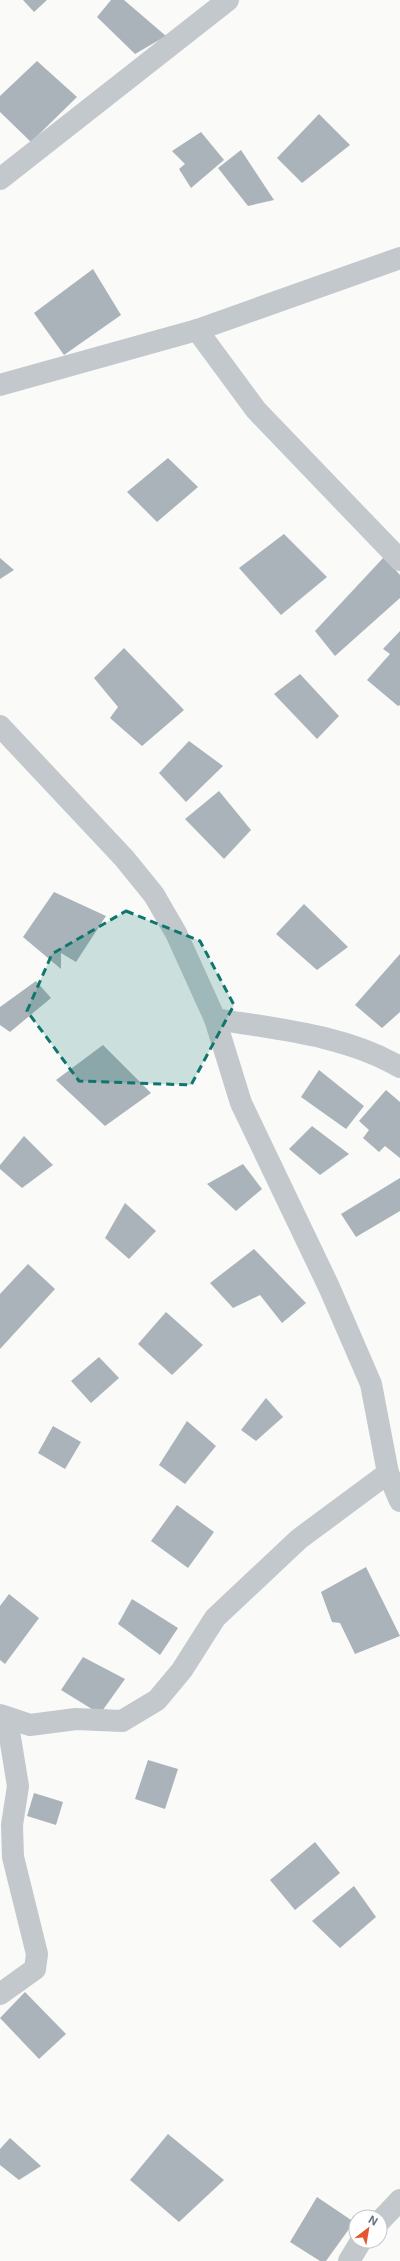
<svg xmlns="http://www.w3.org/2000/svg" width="400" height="2261" viewBox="0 0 400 2261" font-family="Inter,sans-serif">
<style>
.building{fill:#aab3b9}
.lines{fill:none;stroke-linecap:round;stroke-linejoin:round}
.minor{stroke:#c3c8cc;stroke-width:22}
.marked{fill:#0f766e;fill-opacity:0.2;stroke:#0f766e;stroke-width:3;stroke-dasharray:8 5;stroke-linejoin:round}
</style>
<rect width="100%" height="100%" fill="#fafaf8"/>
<g class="building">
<path d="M23 0H47L34 12Z"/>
<path d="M111 0H124L166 36 135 54 97 17Z"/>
<path d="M37 61 77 97 31 142 0 112V96Z"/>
<path d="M319 114 350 145 302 183 277 158Z"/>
<path d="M201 132 224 160 191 188 179 169 185 164 172 151Z"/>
<path d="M241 150 274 200 248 206 218 168Z"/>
<path d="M93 269 121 315 64 355 34 313Z"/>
<path d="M168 458 198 487 157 522 127 492Z"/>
<path d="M284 534 327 577 281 615 239 568Z"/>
<path d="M384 557 400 575V598L335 656 315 631Z"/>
<path d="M0 558 14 570 0 579Z"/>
<path d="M400 631V705L398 706 367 680 390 654 383 649Z"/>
<path d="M124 648 184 710 142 746 110 718 118 707 94 678Z"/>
<path d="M300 674 339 716 317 739 274 694Z"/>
<path d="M189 741 223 766 186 802 159 773Z"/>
<path d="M219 791 251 830 224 859 185 819Z"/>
<path d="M54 892 106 916 76 962 61 953V969L23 937Z"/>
<path d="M304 904 348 947 317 970 276 934Z"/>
<path d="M400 954V1012L382 1028 355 1005Z"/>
<path d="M36 981 51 998 10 1032 0 1025V1007Z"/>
<path d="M103 1045 151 1093 105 1126 56 1080Z"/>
<path d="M319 1070 364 1106 346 1129 301 1097Z"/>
<path d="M386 1090 400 1102V1158L385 1146 379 1152 363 1138 369 1130 359 1121Z"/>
<path d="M312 1126 349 1154 320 1175 289 1149Z"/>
<path d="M24 1136 53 1165 22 1188 0 1169V1165Z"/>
<path d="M243 1164 262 1189 236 1211 207 1184Z"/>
<path d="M400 1178V1211L356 1237 341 1214Z"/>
<path d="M125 1203 156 1231 129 1259 105 1238Z"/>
<path d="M254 1249 306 1303 282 1323 260 1295 233 1308 210 1283Z"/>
<path d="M28 1264 55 1289 0 1349V1294Z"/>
<path d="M166 1312 203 1345 172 1375 138 1344Z"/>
<path d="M99 1357 119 1378 91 1403 71 1381Z"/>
<path d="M266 1398 283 1417 256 1441 241 1430Z"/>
<path d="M187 1421 216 1446 185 1484 159 1465Z"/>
<path d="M53 1426 81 1442 65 1469 38 1453Z"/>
<path d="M177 1505 214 1532 188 1568 151 1541Z"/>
<path d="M366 1567 400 1636 355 1654 340 1623 332 1622 321 1592Z"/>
<path d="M9 1594 39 1618 5 1664 0 1660V1606Z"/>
<path d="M132 1599 178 1628 160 1655 118 1624Z"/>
<path d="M83 1657 125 1679 100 1714 61 1690Z"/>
<path d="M148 1760 178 1769 165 1809 135 1799Z"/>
<path d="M34 1793 63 1802 56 1825 27 1816Z"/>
<path d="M315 1842 340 1873 295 1910 270 1880Z"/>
<path d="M354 1886 376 1917 340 1948 312 1921Z"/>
<path d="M25 1992 66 2034 39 2059 0 2018Z"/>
<path d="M168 2134 224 2180 179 2222 130 2180Z"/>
<path d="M10 2138 41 2166 19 2180 0 2165V2149Z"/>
<path d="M317 2197 354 2222 326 2261H320L290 2242Z"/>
</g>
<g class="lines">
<g class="minor">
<path d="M0 179 228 0"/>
<path d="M197 330 256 410 400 560"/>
<path d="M0 385 197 330 400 258"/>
<path d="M0 726 124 858 154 895 176 933 215 1019C277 1029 345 1035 400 1067"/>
<path d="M215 1019 241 1103 329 1287 371 1384 388 1473 400 1501"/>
<path d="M0 1715 30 1725 76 1719 122 1721 157 1700 182 1670 215 1618 299 1539 388 1473"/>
<path d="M0 1994 35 1969 37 1954 13 1857 12 1825 18 1786 7 1719"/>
<path d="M380 2221 400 2200"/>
<path d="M349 2261 361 2241"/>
</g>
</g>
<path class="marked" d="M126 911 200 941 234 1005 191 1085 79 1081 27 1011 52 954Z"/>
<g transform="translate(368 2229) rotate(31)"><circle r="19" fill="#ffffff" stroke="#c1c8cd"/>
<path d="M0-3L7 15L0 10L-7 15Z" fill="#e4572e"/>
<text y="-6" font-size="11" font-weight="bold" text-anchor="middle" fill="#657683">N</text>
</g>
</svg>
